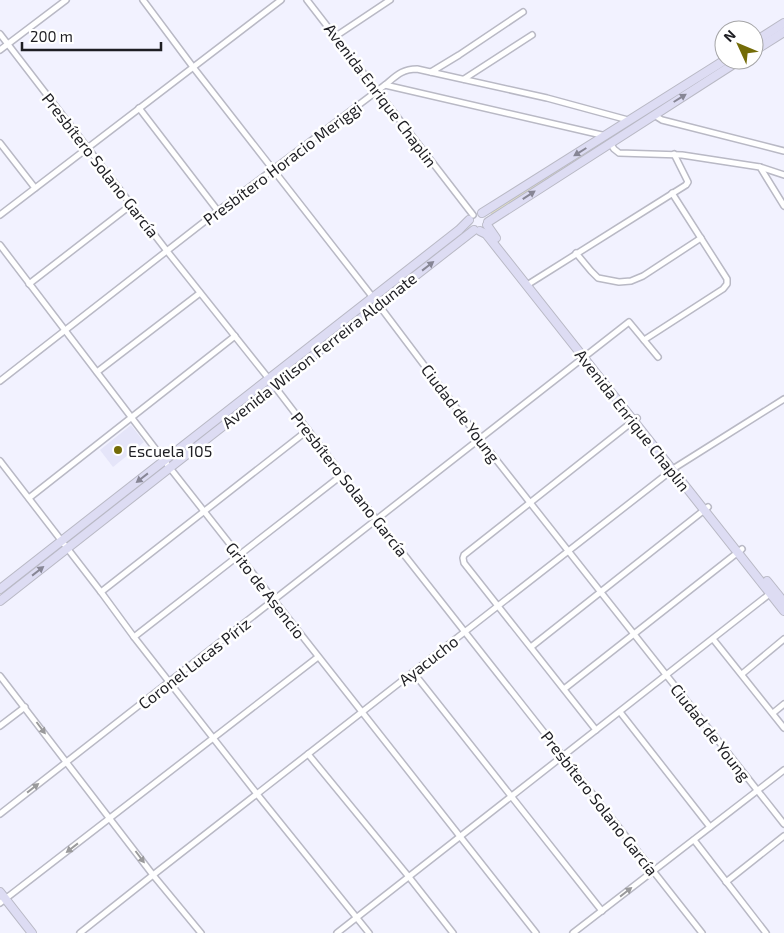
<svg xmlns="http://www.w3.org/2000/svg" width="784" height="933" viewBox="0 0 784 933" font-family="'Exo 2',sans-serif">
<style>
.built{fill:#e5e5f9}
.green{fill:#e7e5c3}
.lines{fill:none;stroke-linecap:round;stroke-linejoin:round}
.street-casing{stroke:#b9b9c5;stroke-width:8}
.secondary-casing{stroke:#b9b9c5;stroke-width:10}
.street{stroke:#fff;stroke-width:5}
.secondary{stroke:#dddcf3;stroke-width:8}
.oneway{fill:#878695}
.oneway2{fill:#9a9a9c}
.poi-dot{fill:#746c08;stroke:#fff;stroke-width:2}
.labels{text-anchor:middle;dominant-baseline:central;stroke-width:5;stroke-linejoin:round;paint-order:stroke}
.street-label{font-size:16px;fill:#1e1e23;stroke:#fff}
.poi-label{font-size:16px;fill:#1e1e23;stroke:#fff;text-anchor:start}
</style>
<rect width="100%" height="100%" fill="#f2f2ff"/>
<path class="built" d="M131 425 144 442 113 467 100 450Z"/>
<g class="green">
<path d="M729 60H735L492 215 490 212Z"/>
<path d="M465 229 467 231 381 298 378 296Z"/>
<path d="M369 303 371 305 276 380 274 377Z"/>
<path d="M265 384 267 387 175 460 173 457Z"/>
<path d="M161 466 164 469 71 540 69 537Z"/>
</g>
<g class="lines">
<defs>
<g id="street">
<path d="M143 0 193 67 378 304 479 438 784 824"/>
<path d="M307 0 473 215"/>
<path d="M0 34 167 251 269 379 376 519 702 933"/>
<path d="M336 36 390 0"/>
<path d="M0 50 66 0"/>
<path d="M431 72 459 55 523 12"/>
<path d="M464 79 532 35"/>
<path d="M385 85C396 76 402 69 417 69L547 98 628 120"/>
<path d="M139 108 218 211"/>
<path d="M654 115 662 120 784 151"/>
<path d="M0 143 35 188"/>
<path d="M610 143 614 149 619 153 682 155 760 167 784 206"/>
<path d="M760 167 784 175"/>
<path d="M0 215 281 0"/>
<path d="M0 245 170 468 536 933"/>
<path d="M576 253 591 271 598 278 619 282 631 281 643 276 701 238"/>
<path d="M29 284 131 205"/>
<path d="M527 285 686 185 688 182 674 154"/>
<path d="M644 340 723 289 727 284V279L672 193"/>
<path d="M97 372 200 293"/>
<path d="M0 381 218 211 385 85 606 136"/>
<path d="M0 461 101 592 134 637 257 794 369 933"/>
<path d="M29 498 235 336"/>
<path d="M101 592 308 430"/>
<path d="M134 637 342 475"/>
<path d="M713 639 784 728"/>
<path d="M531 647 708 507"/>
<path d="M413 672 602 911"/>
<path d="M742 674 784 639"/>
<path d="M0 676 153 875 201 933"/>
<path d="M564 689 742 549"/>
<path d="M620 712 710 827"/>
<path d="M773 713 784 704"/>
<path d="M0 726 25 707"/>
<path d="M596 730 464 563 463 558 464 555 637 418"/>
<path d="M308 754 409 877 453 933"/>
<path d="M0 814 629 322 658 357"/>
<path d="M694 840 766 933"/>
<path d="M726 882 784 836"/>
<path d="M0 903 318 657"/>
<path d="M80 933 153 875 676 467 784 399"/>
<path d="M337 933 772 592"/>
<path d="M573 933 784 770"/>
</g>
<g id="secondary">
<path d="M754 42 784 23"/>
<path d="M754 51 784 32"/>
<path d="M482 213 725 60"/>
<path d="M488 222 740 60"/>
<path d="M487 225 496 238"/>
<path d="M480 231 486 234 490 239 784 611"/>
<path d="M767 581 783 601"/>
<path d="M0 589 459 230 469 220"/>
<path d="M0 601 274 386 474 230"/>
<path d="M0 892 32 933"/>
</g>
</defs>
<use href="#street" class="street-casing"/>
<use href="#secondary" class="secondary-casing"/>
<use href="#street" class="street"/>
<use href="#secondary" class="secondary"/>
</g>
<defs><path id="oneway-solid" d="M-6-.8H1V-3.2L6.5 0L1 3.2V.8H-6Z" transform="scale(1.25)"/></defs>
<g class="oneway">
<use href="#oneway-solid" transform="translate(680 98) rotate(-32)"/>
<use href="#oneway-solid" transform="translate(580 152) rotate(148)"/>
<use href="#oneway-solid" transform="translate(529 195) rotate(-33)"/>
<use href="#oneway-solid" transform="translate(428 266) rotate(-38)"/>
<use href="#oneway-solid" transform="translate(142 478) rotate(142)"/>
<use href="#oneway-solid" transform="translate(38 571) rotate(-38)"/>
</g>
<g class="oneway2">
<use href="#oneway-solid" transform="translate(41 728) rotate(53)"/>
<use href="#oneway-solid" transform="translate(33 788) rotate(-38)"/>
<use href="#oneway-solid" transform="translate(72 848) rotate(142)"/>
<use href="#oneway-solid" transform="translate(140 857) rotate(53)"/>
<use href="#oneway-solid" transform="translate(626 892) rotate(-38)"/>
</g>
<circle class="poi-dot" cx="118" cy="450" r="5"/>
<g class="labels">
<g class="street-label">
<text transform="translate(381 95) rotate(53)">Avenida Enrique Chaplin</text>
<text transform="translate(282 163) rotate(-37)">Presbítero Horacio Meriggi</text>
<text transform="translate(101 165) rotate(52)">Presbítero Solano García</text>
<text transform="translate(319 350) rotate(-38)">Avenida Wilson Ferreira Aldunate</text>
<text transform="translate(461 413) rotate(53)">Ciudad de Young</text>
<text transform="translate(633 420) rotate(52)">Avenida Enrique Chaplin</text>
<text transform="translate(350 484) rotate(52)">Presbítero Solano García</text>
<text transform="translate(266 590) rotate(52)">Grito de Asencio</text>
<text transform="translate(428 660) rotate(-38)">Ayacucho</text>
<text transform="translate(194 663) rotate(-38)">Coronel Lucas Píriz</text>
<text transform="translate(711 732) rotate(52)">Ciudad de Young</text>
<text transform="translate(600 803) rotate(52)">Presbítero Solano García</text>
</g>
<g class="poi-label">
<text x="128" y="450">Escuela 105</text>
</g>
</g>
<g transform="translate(739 45) rotate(314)"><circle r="24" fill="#ffffff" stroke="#a5a5a7"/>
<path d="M0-4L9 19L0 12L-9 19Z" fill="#746c08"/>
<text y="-8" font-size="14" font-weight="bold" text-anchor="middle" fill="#1e1e23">N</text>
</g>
<path d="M22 42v8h139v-8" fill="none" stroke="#1e1e23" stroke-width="2.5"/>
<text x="30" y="42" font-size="15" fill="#1e1e23" stroke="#ffffff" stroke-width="4" paint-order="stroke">200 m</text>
</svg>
